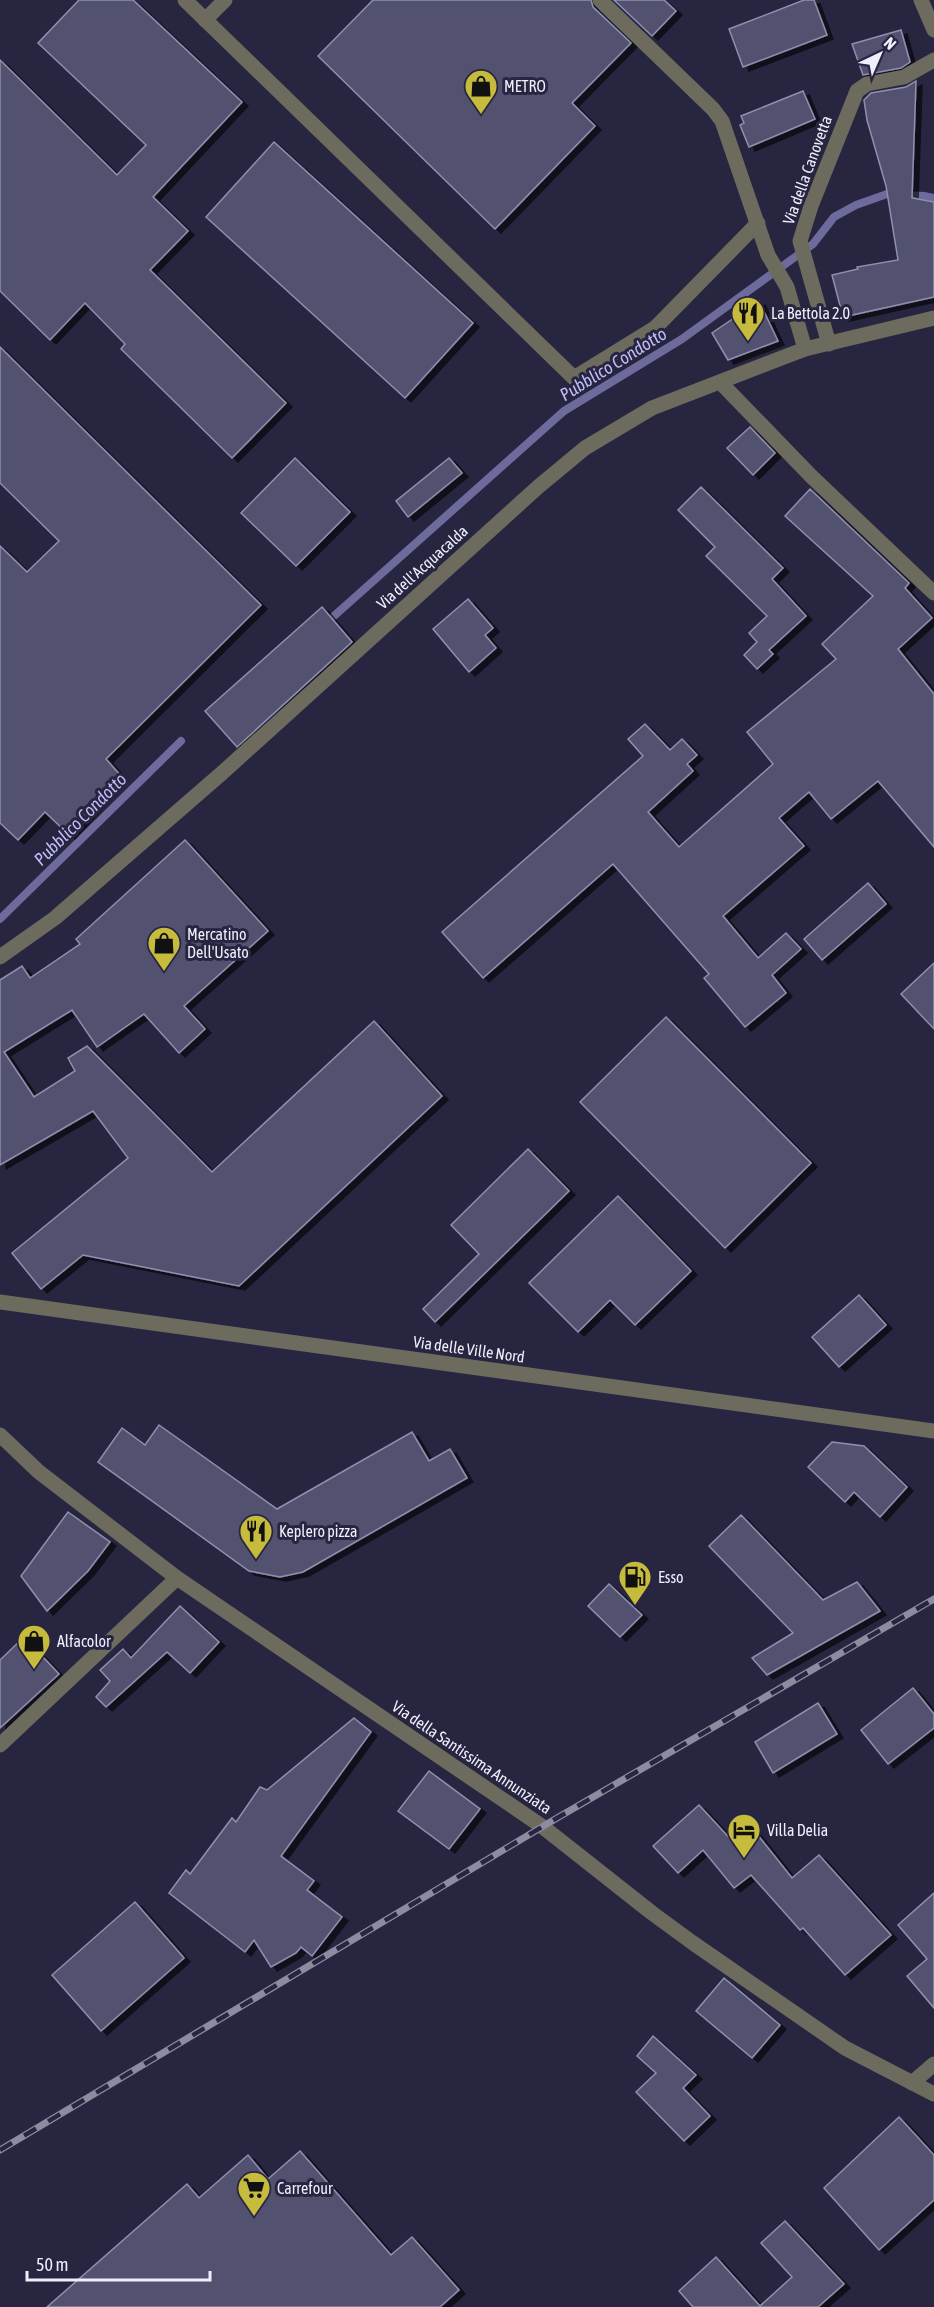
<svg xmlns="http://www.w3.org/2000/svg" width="934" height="2307" viewBox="0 0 934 2307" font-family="'Asap Condensed',sans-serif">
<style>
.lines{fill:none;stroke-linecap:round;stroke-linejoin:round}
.stream{stroke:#6d6b9b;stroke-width:8}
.building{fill:#52516f;stroke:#8f8faf;stroke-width:1.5;filter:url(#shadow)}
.minor{stroke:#6c6b5d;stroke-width:15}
.rail-casing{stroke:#8c8ba0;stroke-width:7}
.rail{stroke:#272540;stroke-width:4.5;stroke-dasharray:14;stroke-linecap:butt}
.labels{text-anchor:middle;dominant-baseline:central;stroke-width:6;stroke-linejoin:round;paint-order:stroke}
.poi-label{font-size:16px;fill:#eeeefd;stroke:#272540;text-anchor:start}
.street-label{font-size:16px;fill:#eeeefd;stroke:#272540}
.water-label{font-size:18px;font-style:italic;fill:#bfbdf8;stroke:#272540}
</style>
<defs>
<filter id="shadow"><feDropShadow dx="6" dy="4" stdDeviation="0" flood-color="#0009"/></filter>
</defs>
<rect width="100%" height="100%" fill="#272540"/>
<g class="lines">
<g class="stream">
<path d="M334 616 564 411 682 339 813 244 834 217 856 205 887 194 924 196 934 198"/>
<path d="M0 919 181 741"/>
</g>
</g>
<g class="building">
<path d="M79 0H133L242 102 153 197 188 231 150 270 286 403 232 458 121 349 125 344 85 303 50 340 0 291V60L117 175 146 145 38 43Z"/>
<path d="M373 0H591L593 7 631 43 572 103 595 126 495 229 318 56Z"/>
<path d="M614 0H664L676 11 652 36Z"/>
<path d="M804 0H814L827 35 743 67 729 29Z"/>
<path d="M901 30 910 62 901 68 863 75 852 44Z"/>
<path d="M916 81 912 198 934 202V297L843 317 832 275 858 269 857 267 898 260 886 186 867 120 864 100 871 93 906 87Z"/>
<path d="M803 91 815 119 749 147 740 125 744 123 741 116Z"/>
<path d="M274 142 473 323 405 398 206 217Z"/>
<path d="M759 301 778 341 728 360 712 333Z"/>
<path d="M0 347 261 605 106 759 122 777 69 835 45 812 18 840 0 823V546L27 572 59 541 0 483Z"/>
<path d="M750 427 775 453 753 475 727 448Z"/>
<path d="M295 458 350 512 296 566 241 513Z"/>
<path d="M449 458 462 473 408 517 396 501Z"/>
<path d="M701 487 783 568 772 579 806 616 769 650 773 654 757 669 744 655 757 642 749 633 767 616 706 556 715 547 678 510Z"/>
<path d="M810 489 909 583 905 588 932 618 898 649 934 694V847L878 781 831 819 809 792 779 818 804 846 723 916 758 958 786 933 801 949 772 975 786 993 745 1027 704 978 709 974 613 864 483 978 442 932 643 756 628 739 645 724 670 750 682 739 697 755 687 764 693 771 648 812 679 847 773 764 747 732 836 659 822 644 873 596 785 516Z"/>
<path d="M468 599 493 628 485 635 496 648 469 672 433 629Z"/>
<path d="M322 607 352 642 237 747 205 711Z"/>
<path d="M185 840 268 931 184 1006 205 1029 179 1053 144 1014 97 1047 72 1010 4 1052 34 1097 75 1071 68 1058 87 1046 212 1172 374 1021 442 1096 239 1286 83 1255 41 1289 12 1253 128 1158 93 1111 0 1165V980L22 966 30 978 80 944 76 939Z"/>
<path d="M868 883 886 904 822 960 804 939Z"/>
<path d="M934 963V1029L901 994Z"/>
<path d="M666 1017 811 1163 725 1248 580 1102Z"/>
<path d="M528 1149 569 1191 435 1322 423 1309 479 1254 451 1225Z"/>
<path d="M618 1196 691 1271 635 1325 610 1300 578 1332 529 1283Z"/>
<path d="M859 1295 886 1325 839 1367 812 1337Z"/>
<path d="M159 1425 277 1509 412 1432 429 1461 450 1449 467 1478 303 1572 280 1577 249 1571 98 1462 122 1428 145 1445Z"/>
<path d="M832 1442 864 1446 907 1487 880 1517 854 1492 845 1502 808 1467Z"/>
<path d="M68 1512 110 1542 88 1571 47 1611 21 1576Z"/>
<path d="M741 1515 823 1600 857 1582 880 1611 767 1675 752 1658 793 1633 709 1546Z"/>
<path d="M609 1584 642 1615 620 1637 588 1606Z"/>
<path d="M180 1606 219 1642 190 1673 167 1652 106 1707 96 1697 110 1681 100 1670 123 1649 131 1658Z"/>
<path d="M24 1637 59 1674 0 1728V1660Z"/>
<path d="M913 1688 934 1714V1728L888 1764 861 1730Z"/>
<path d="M818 1703 837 1734 773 1773 755 1742Z"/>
<path d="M354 1718 371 1732 281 1856 314 1881 307 1890 342 1917 312 1956 301 1947 296 1953 271 1967 254 1940 245 1952 169 1893 186 1870 190 1874 232 1818 236 1822 260 1787 267 1790Z"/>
<path d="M429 1771 480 1809 449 1849 398 1811Z"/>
<path d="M699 1805 735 1844 753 1829 792 1878 819 1855 891 1935 845 1975 803 1928 800 1930 751 1875 734 1888 703 1850 678 1873 653 1846Z"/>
<path d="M934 1893V2008L907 1976 927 1959 898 1925Z"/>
<path d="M135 1902 184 1958 101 2031 52 1975Z"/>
<path d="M724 1978 780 2025 752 2058 696 2011Z"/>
<path d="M653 2036 696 2075 683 2088 710 2116 684 2141 636 2092 656 2073 637 2056Z"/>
<path d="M899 2117 934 2155V2200L879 2250 824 2188Z"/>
<path d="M300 2151 391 2255 412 2237 459 2290 440 2307H47L187 2184 199 2198 248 2155 268 2179Z"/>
<path d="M785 2221 844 2284 818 2307H693L679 2291 716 2257 760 2306 792 2277 761 2243Z"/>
</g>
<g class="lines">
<g class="minor">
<path d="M185 0 574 378 655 328 758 223"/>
<path d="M600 0 713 109 722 121 768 255 787 287 805 349"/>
<path d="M921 0 934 30"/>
<path d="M205 20 225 0"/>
<path d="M829 344 800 241 811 206 857 91 867 84 904 77 934 60"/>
<path d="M720 382 811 476 934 593"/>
<path d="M0 957 55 918 222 773 538 487 585 448 652 408 805 349 934 318"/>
<path d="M0 1302 934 1431"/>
<path d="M0 1435 39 1472 177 1578 543 1827 652 1913 693 1943 845 2048 934 2094"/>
<path d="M0 1745 177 1578"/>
<path d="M912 2083 934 2064"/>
</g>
<defs>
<path id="rail" d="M0 2150 557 1818 934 1599"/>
</defs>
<use href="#rail" class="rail-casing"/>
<use href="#rail" class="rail"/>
</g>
<defs>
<symbol id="shop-pin" viewBox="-11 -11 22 30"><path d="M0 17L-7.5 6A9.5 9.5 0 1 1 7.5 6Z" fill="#c6bb3c" stroke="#272540"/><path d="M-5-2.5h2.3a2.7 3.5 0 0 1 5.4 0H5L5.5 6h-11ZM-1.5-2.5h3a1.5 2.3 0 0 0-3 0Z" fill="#111"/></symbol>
<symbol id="restaurant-pin" viewBox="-11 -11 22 30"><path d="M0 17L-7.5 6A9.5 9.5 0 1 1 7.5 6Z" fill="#c6bb3c" stroke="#272540"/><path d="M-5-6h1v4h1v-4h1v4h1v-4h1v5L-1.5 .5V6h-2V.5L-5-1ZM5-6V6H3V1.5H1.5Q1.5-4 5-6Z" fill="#111"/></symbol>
<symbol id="fuel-pin" viewBox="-11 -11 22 30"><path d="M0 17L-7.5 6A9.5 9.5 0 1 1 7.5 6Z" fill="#c6bb3c" stroke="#272540"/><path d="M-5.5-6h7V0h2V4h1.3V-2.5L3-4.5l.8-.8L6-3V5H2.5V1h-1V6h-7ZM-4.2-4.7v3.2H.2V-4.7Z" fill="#111"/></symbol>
<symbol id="hotel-pin" viewBox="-11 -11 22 30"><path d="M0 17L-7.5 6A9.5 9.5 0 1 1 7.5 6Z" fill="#c6bb3c" stroke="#272540"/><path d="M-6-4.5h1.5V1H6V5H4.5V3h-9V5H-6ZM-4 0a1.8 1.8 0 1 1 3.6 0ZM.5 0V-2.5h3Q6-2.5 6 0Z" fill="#111"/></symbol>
<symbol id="supermarket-pin" viewBox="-11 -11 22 30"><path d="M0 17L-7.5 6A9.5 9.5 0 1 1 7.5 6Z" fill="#c6bb3c" stroke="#272540"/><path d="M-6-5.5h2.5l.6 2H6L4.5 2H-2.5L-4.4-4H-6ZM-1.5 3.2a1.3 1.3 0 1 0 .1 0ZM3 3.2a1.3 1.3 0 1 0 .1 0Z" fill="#111"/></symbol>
</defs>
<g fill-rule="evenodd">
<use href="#shop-pin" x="462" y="67" width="38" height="52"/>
<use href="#restaurant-pin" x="729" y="294" width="38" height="52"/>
<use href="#shop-pin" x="145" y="924" width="38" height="52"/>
<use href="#restaurant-pin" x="237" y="1512" width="38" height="52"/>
<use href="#fuel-pin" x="616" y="1558" width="38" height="52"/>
<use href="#shop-pin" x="15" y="1622" width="38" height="52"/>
<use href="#hotel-pin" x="725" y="1811" width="38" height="52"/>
<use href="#supermarket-pin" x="235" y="2169" width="38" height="52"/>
</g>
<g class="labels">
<g class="poi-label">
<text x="504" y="86">METRO</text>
<text x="771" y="313">La Bettola 2.0</text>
<text x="187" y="934">Mercatino<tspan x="187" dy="18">Dell'Usato</tspan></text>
<text x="279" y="1531">Keplero pizza</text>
<text x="658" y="1577">Esso</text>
<text x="57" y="1641">Alfacolor</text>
<text x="767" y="1830">Villa Delia</text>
<text x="277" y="2188">Carrefour</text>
</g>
<g class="street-label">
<text transform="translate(807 170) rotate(-70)">Via della Canovetta</text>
<text transform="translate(422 567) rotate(-42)">Via dell'Acquacalda</text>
<text transform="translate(469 1349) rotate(8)">Via delle Ville Nord</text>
<text transform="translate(472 1757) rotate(34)">Via della Santissima Annunziata</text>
</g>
<g class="water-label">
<text transform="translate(613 364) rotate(-32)">Pubblico Condotto</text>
<text transform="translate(80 819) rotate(-45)">Pubblico Condotto</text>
</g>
</g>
<g transform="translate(880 54) rotate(44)" stroke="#272540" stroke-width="4.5" paint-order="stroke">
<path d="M0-4.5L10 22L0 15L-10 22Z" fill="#eeeefd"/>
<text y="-9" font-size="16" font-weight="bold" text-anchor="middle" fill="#eeeefd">N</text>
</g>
<path d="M27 2271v9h183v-9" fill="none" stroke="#eeeefd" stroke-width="3"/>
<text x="36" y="2271" font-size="18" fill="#eeeefd" stroke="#272540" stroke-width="4.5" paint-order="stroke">50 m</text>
</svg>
